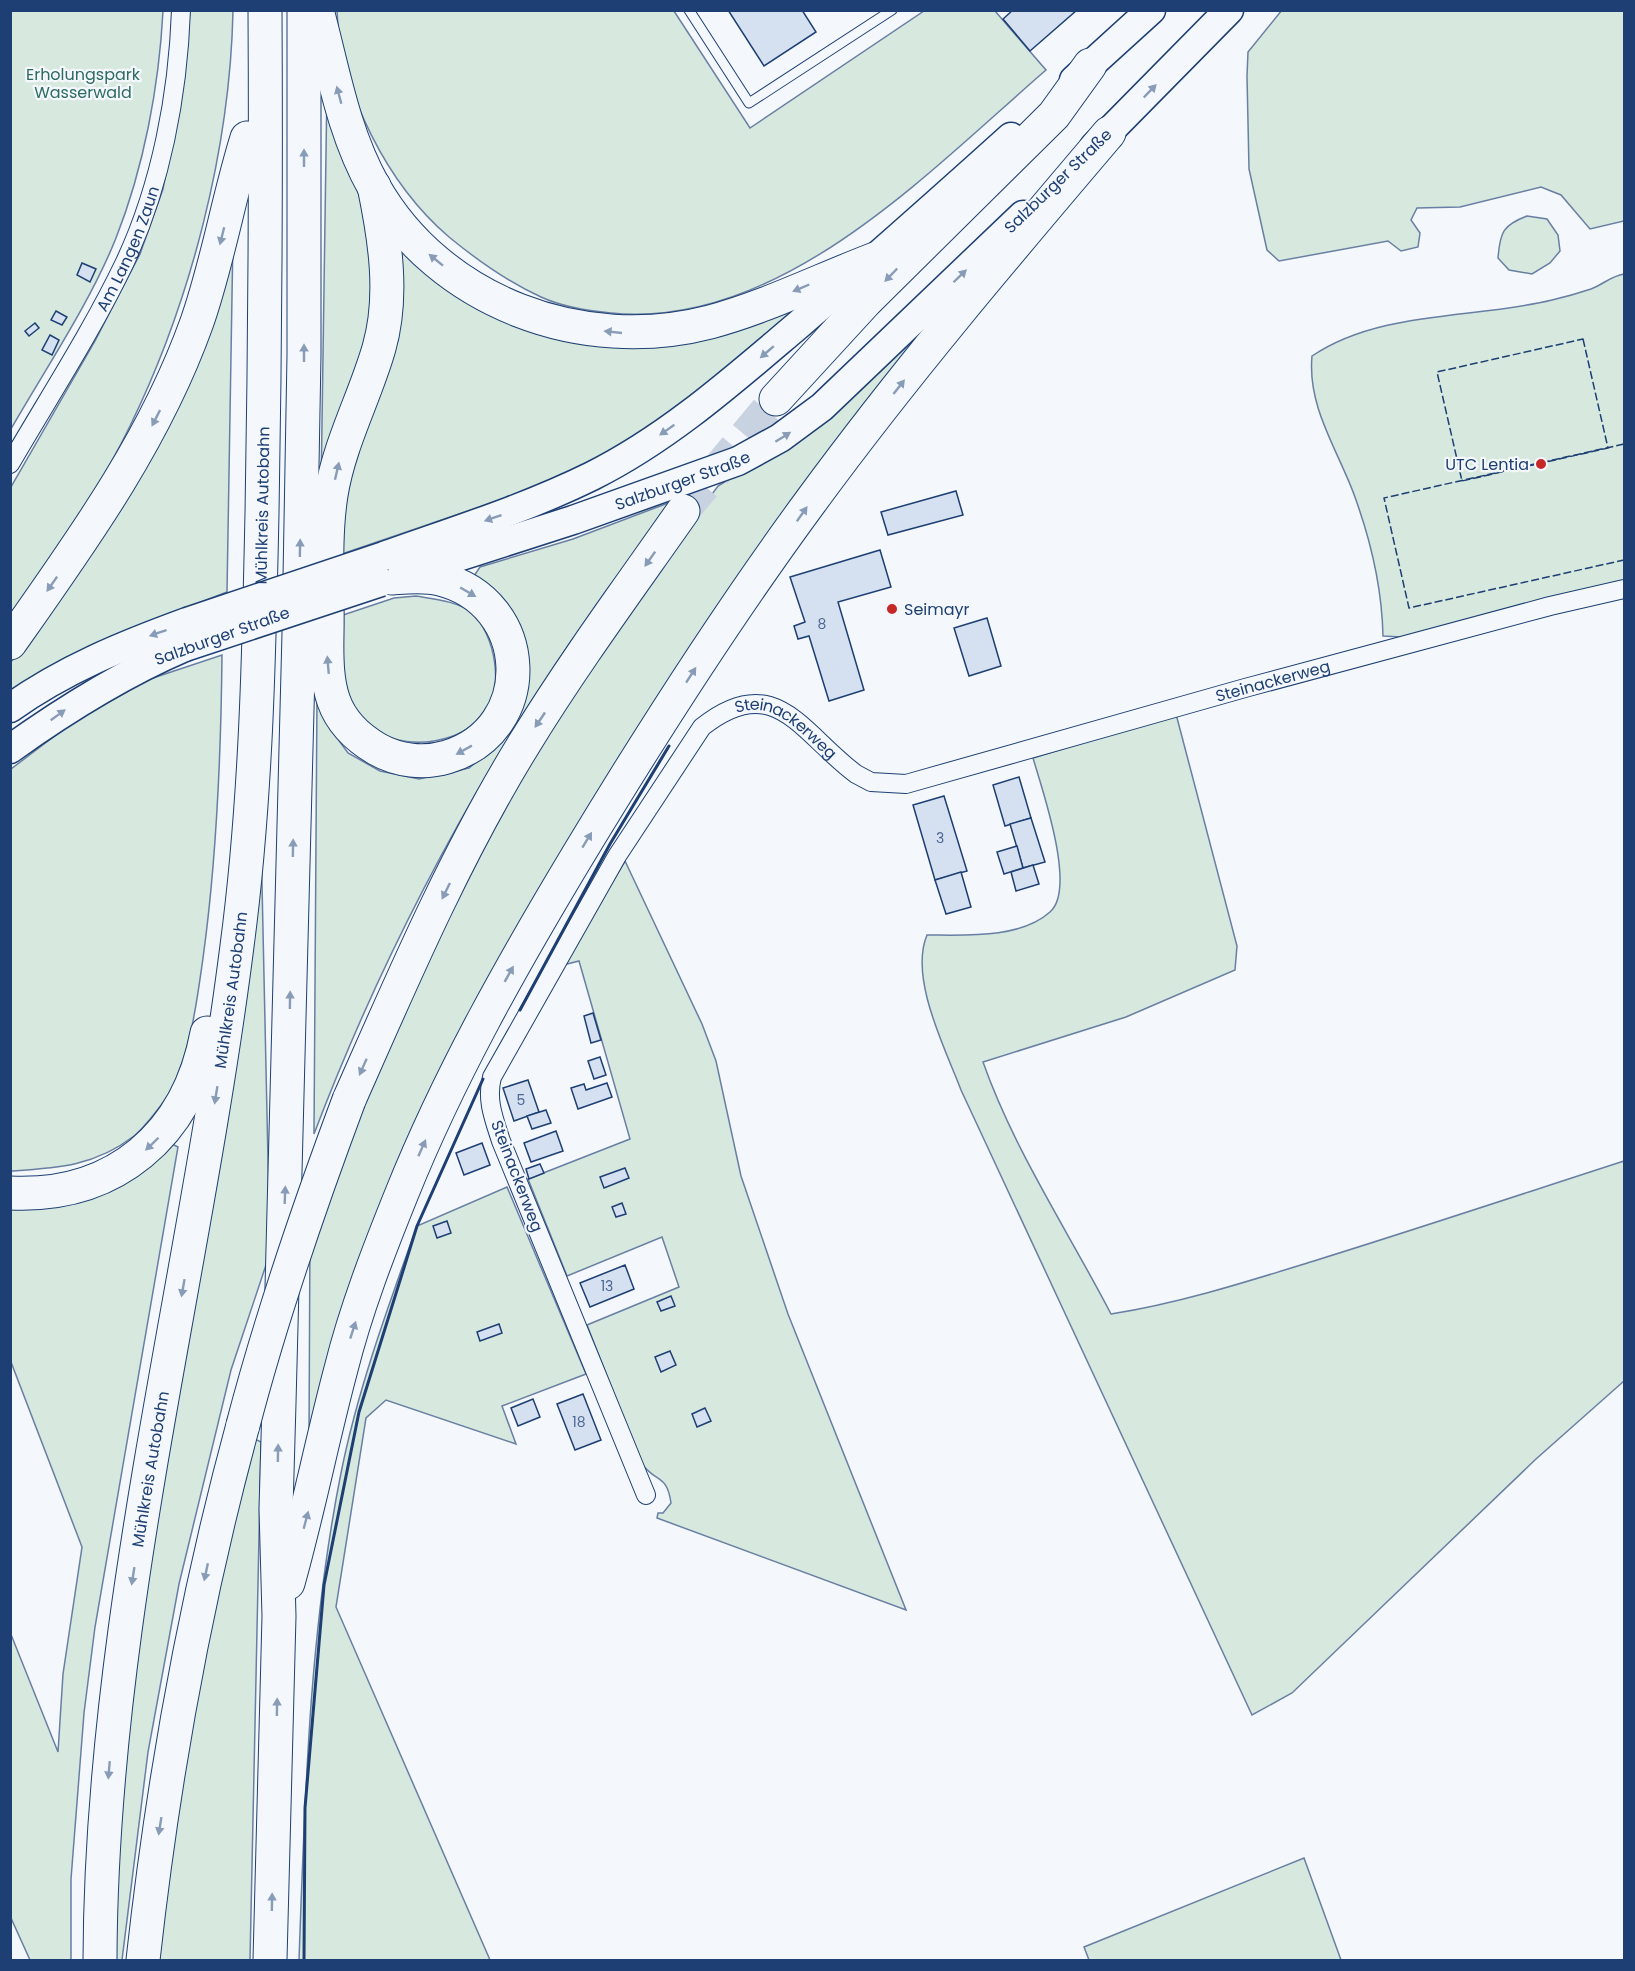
<svg xmlns="http://www.w3.org/2000/svg" width="1635" height="1971" viewBox="0 0 1635 1971" font-family="Poppins,sans-serif">
<style>
.green{fill:#d7e8df;stroke:#687fa3;stroke-width:1.5}
.building{fill:#d5e0f0;stroke:#1d3f73;stroke-width:1.5}
.lines{fill:none;stroke-linecap:round;stroke-linejoin:round}
.motorway-tunnel{stroke:#c9d2e0;stroke-width:33;stroke-dasharray:33 16;stroke-linecap:butt}
.service-casing{stroke:#1d3f73;stroke-width:11}
.minor-casing{stroke:#1d3f73;stroke-width:20}
.primary-casing{stroke:#1d3f73;stroke-width:31}
.motorway-casing{stroke:#1d3f73;stroke-width:35}
.service{stroke:#f4f7fb;stroke-width:9}
.minor{stroke:#f4f7fb;stroke-width:18}
.primary{stroke:#f4f7fb;stroke-width:28}
.motorway{stroke:#f4f7fb;stroke-width:33}
.primary-bridge-casing{stroke:#1d3f73;stroke-width:31;stroke-linecap:butt}
.motorway-bridge-casing{stroke:#1d3f73;stroke-width:35;stroke-linecap:butt}
.primary-bridge{stroke:#f4f7fb;stroke-width:28}
.motorway-bridge{stroke:#f4f7fb;stroke-width:33}
.fence{stroke:#1d3f73;stroke-width:1.5;stroke-dasharray:8 3;stroke-linecap:butt}
.wall{stroke:#1d3f73;stroke-width:3}
.oneway{fill:#889bb7}
.poi-dot{fill:#c62828;stroke:#f4f7fb;stroke-width:2}
.labels{text-anchor:middle;dominant-baseline:central;stroke-width:4.5;stroke-linejoin:round;paint-order:stroke}
.number-label{font-size:14px;fill:#4b6792}
.park-label{font-size:16px;fill:#2c6c60;stroke:#f4f7fb}
.street-label{font-size:16px;fill:#1d3f73;stroke:#f4f7fb}
.poi-label{font-size:16px;fill:#1d3f73;stroke:#f4f7fb;text-anchor:end}
</style>
<rect width="100%" height="100%" fill="#f4f7fb"/>
<g class="green">
<path d="M1282 10 1624 11V221L1590 229 1561 195 1541 187 1460 207 1417 208 1411 220 1420 233 1418 247 1401 251 1388 241 1279 261 1267 250 1249 169 1247 76 1248 52Z"/>
<path d="M11 11H163C159 86 144 167 116 238 90 303 46 368 11 429Z"/>
<path d="M190 11H233C230 149 191 301 130 426 97 494 52 556 11 619V487L95 341 140 254 163 189 181 96Z"/>
<path d="M337 11H674L750 128 924 11H995L1046 70C929 171 780 330 611 313 588 311 563 307 541 297 508 282 477 260 449 237 388 185 340 92 337 11Z"/>
<path d="M327 86 366 204 374 295 367 343 321 491Z"/>
<path d="M1527 216 1547 219 1558 235 1560 251 1550 263 1532 274 1509 270 1498 258C1500 232 1503 225 1527 216Z"/>
<path d="M393 233 566 338 838 279 706 385 631 441 541 486 339 555 338 529Z"/>
<path d="M233 237 227 592C150 622 80 646 11 693V662L67 580Z"/>
<path d="M1624 274V582L1402 637 1383 636C1382 591 1371 542 1356 500 1340 453 1307 409 1312 356 1380 310 1474 319 1552 300 1565 297 1579 293 1591 289 1604 284 1611 276 1624 274Z"/>
<path d="M960 288 495 970 309 1438 310 1231 443 920 520 778 604 641 718 486 790 441Z"/>
<path d="M684 497C657 530 627 561 603 595 484 763 387 942 314 1134L317 694 334 734 348 753 380 771 419 779 469 768 510 733 524 686 474 576 480 567 573 539Z"/>
<path d="M416 596C433 599 458 601 472 613 495 635 505 687 484 714 462 742 411 751 381 733 369 726 352 715 347 703 341 689 339 635 337 617L394 598Z"/>
<path d="M222 655C221 757 217 857 203 958 197 1001 191 1047 173 1086 168 1098 144 1128 134 1136 95 1166 58 1168 11 1171V769L73 722 147 680Z"/>
<path d="M1176 714 1237 946 1235 970 1126 1017 983 1062C1014 1150 1068 1231 1111 1314 1181 1303 1249 1281 1317 1260 1420 1228 1522 1194 1624 1161V1381L1536 1459 1292 1693 1252 1715 961 1090C945 1048 909 978 927 935 964 935 1020 939 1050 912 1077 889 1042 789 1033 758Z"/>
<path d="M261 838 270 1253 231 1370 179 1584 148 1752 122 1960H113L115 1858 143 1603Z"/>
<path d="M625 861 702 1024 716 1061 741 1176 788 1314 906 1610 657 1518 658 1513H663L671 1503C667 1474 657 1484 641 1463L587 1325 679 1287 662 1237 567 1276 528 1179 630 1139 579 961 563 965Z"/>
<path d="M170 1143 178 1147 95 1627 84 1713 71 1879V1960H30L11 1918 10 1632 58 1752 63 1674 82 1547 11 1362V1202Z"/>
<path d="M507 1187 586 1374 502 1406 516 1444 386 1400 366 1418 336 1607 490 1960H299C305 1797 309 1633 341 1473 358 1388 388 1307 417 1226Z"/>
<path d="M253 1438 261 1442 250 1960H153L193 1680Z"/>
<path d="M1304 1858 1341 1960H1089L1084 1947Z"/>
</g>
<g class="building">
<path d="M728 10H802L816 32 764 66Z"/>
<path d="M1013 10H1077L1030 51 1003 19Z"/>
<path d="M82 263 96 269 90 282 77 275Z"/>
<path d="M56 311 67 317 62 325 51 320Z"/>
<path d="M35 323 39 328 29 336 25 331Z"/>
<path d="M50 335 59 340 52 355 42 350Z"/>
<path d="M956 491 963 515 888 535 881 512Z"/>
<path d="M880 550 891 587 838 602 864 690 829 701 809 636 798 639 794 626 805 622 790 577Z"/>
<path d="M987 618 1001 666 969 676 954 628Z"/>
<path d="M1019 777 1031 818 1005 826 993 785Z"/>
<path d="M944 796 967 871 935 880 913 805Z"/>
<path d="M1031 818 1045 862 1023 868 1010 824Z"/>
<path d="M1017 846 1023 868 1004 874 997 852Z"/>
<path d="M1033 865 1039 884 1016 891 1011 872Z"/>
<path d="M961 872 971 907 946 914 935 880Z"/>
<path d="M593 1013 601 1040 591 1043 584 1016Z"/>
<path d="M600 1057 606 1075 594 1079 588 1061Z"/>
<path d="M528 1080 539 1112 514 1121 503 1088Z"/>
<path d="M607 1083 612 1097 578 1109 571 1088 584 1084 586 1090Z"/>
<path d="M546 1110 551 1123 532 1129 527 1116Z"/>
<path d="M556 1131 563 1151 531 1162 524 1143Z"/>
<path d="M482 1143 490 1165 464 1175 456 1153Z"/>
<path d="M540 1164 544 1173 529 1179 526 1169Z"/>
<path d="M625 1168 629 1178 604 1188 600 1177Z"/>
<path d="M622 1203 626 1214 616 1217 612 1207Z"/>
<path d="M447 1221 451 1233 437 1238 433 1226Z"/>
<path d="M625 1265 634 1289 590 1307 580 1283Z"/>
<path d="M671 1296 675 1306 661 1311 657 1302Z"/>
<path d="M499 1324 502 1333 480 1341 477 1332Z"/>
<path d="M670 1351 676 1365 661 1372 655 1357Z"/>
<path d="M583 1394 601 1440 575 1450 557 1404Z"/>
<path d="M533 1399 540 1417 518 1426 511 1408Z"/>
<path d="M705 1408 711 1421 697 1427 692 1414Z"/>
</g>
<g class="lines">
<path class="motorway-tunnel" d="M683 511 776 399"/>
<defs>
<path id="service" d="M689 10 749 103 892 10"/>
<g id="minor">
<path id="s1" d="M10 464C49 397 92 331 125 262 161 185 178 95 181 10"/>
<path id="s2" d="M646 1495 501 1141C494 1119 486 1100 492 1077L617 856 702 727C775 669 801 733 856 774L871 782 906 784 1245 688 1550 606 1624 589"/>
</g>
<g id="primary">
<path d="M1074 80 1151 10"/>
<path d="M1094 147 1229 10"/>
<path d="M384 556C454 531 525 509 592 476 668 438 732 381 797 326 869 264 940 201 1011 137"/>
<path id="s3" d="M402 575 573 520 738 461 780 438 822 407 1023 215"/>
<path d="M10 708C65 669 124 645 187 622"/>
<path d="M10 749C66 709 122 674 185 647"/>
</g>
<g id="motorway">
<path d="M317 10C333 70 343 132 374 187 440 303 583 355 710 322 766 307 820 280 875 259"/>
<path d="M374 186C385 239 394 296 379 348 365 397 339 444 331 495 324 540 328 588 327 634 326 686 329 721 377 749 398 761 424 764 447 757 539 729 533 602 440 579 424 575 407 577 392 578"/>
<path d="M776 399 866 301 1054 115 1090 65"/>
<path d="M10 643C82 541 155 440 197 322 218 262 228 199 247 138"/>
<path d="M349 1100C402 980 455 856 524 744 573 664 629 588 683 511"/>
<path d="M10 1193C115 1198 188 1135 207 1033"/>
<path d="M288 1583C308 1512 322 1440 341 1369 356 1309 379 1250 402 1193 449 1076 513 963 578 855 651 734 727 615 811 501 904 374 1007 253 1109 133"/>
<path id="s4" d="M100 1960C101 1618 194 1284 237 946 256 803 259 657 262 513 265 346 266 178 265 10"/>
<path d="M143 1960C163 1779 195 1601 243 1425"/>
<path d="M270 1960 279 1616 276 1509 279 1403 299 633 304 355V10"/>
</g>
</defs>
<use href="#service" class="service-casing"/>
<use href="#minor" class="minor-casing"/>
<use href="#primary" class="primary-casing"/>
<use href="#motorway" class="motorway-casing"/>
<use href="#service" class="service"/>
<use href="#minor" class="minor"/>
<use href="#primary" class="primary"/>
<use href="#motorway" class="motorway"/>
<defs>
<g id="primary-bridge">
<path d="M187 622 384 556"/>
<path d="M185 647 381 582"/>
</g>
<path id="motorway-bridge" d="M243 1425C272 1314 309 1207 349 1100"/>
</defs>
<use href="#primary-bridge" class="primary-bridge-casing"/>
<use href="#motorway-bridge" class="motorway-bridge-casing"/>
<use href="#primary-bridge" class="primary-bridge"/>
<use href="#motorway-bridge" class="motorway-bridge"/>
<g class="fence">
<path d="M946 10H947"/>
<path d="M1583 339 1608 448 1462 481 1437 372Z"/>
<path d="M1624 444 1384 498 1409 608 1624 560"/>
</g>
<g class="wall">
<path d="M520 1010 610 844 669 746"/>
<path d="M304 1960 305 1808 324 1585 359 1412 417 1226 483 1079"/>
</g>
</g>
<defs><path id="oneway-solid" d="M-6-.8H1V-3.2L6.5 0L1 3.2V.8H-6Z" transform="scale(1.5)"/></defs>
<g class="oneway">
<use href="#oneway-solid" transform="translate(1150 91) rotate(-46)"/>
<use href="#oneway-solid" transform="translate(339 95) rotate(-105)"/>
<use href="#oneway-solid" transform="translate(304 158) rotate(-90)"/>
<use href="#oneway-solid" transform="translate(222 236) rotate(104)"/>
<use href="#oneway-solid" transform="translate(436 260) rotate(-141)"/>
<use href="#oneway-solid" transform="translate(891 275) rotate(134)"/>
<use href="#oneway-solid" transform="translate(960 276) rotate(-44)"/>
<use href="#oneway-solid" transform="translate(801 288) rotate(157)"/>
<use href="#oneway-solid" transform="translate(613 332) rotate(-174)"/>
<use href="#oneway-solid" transform="translate(767 352) rotate(139)"/>
<use href="#oneway-solid" transform="translate(304 353) rotate(-90)"/>
<use href="#oneway-solid" transform="translate(899 387) rotate(-52)"/>
<use href="#oneway-solid" transform="translate(156 418) rotate(117)"/>
<use href="#oneway-solid" transform="translate(667 430) rotate(145)"/>
<use href="#oneway-solid" transform="translate(783 437) rotate(-32)"/>
<use href="#oneway-solid" transform="translate(337 471) rotate(-77)"/>
<use href="#oneway-solid" transform="translate(802 514) rotate(-55)"/>
<use href="#oneway-solid" transform="translate(493 518) rotate(161)"/>
<use href="#oneway-solid" transform="translate(300 548) rotate(-89)"/>
<use href="#oneway-solid" transform="translate(650 559) rotate(125)"/>
<use href="#oneway-solid" transform="translate(52 584) rotate(125)"/>
<use href="#oneway-solid" transform="translate(468 592) rotate(30)"/>
<use href="#oneway-solid" transform="translate(158 633) rotate(161)"/>
<use href="#oneway-solid" transform="translate(328 665) rotate(-95)"/>
<use href="#oneway-solid" transform="translate(691 675) rotate(-57)"/>
<use href="#oneway-solid" transform="translate(58 715) rotate(-36)"/>
<use href="#oneway-solid" transform="translate(540 720) rotate(124)"/>
<use href="#oneway-solid" transform="translate(464 750) rotate(151)"/>
<use href="#oneway-solid" transform="translate(587 840) rotate(-59)"/>
<use href="#oneway-solid" transform="translate(293 848) rotate(-89)"/>
<use href="#oneway-solid" transform="translate(446 891) rotate(116)"/>
<use href="#oneway-solid" transform="translate(509 974) rotate(-61)"/>
<use href="#oneway-solid" transform="translate(290 1000) rotate(-89)"/>
<use href="#oneway-solid" transform="translate(363 1067) rotate(114)"/>
<use href="#oneway-solid" transform="translate(216 1095) rotate(99)"/>
<use href="#oneway-solid" transform="translate(152 1144) rotate(136)"/>
<use href="#oneway-solid" transform="translate(422 1148) rotate(-66)"/>
<use href="#oneway-solid" transform="translate(285 1195) rotate(-88)"/>
<use href="#oneway-solid" transform="translate(183 1288) rotate(100)"/>
<use href="#oneway-solid" transform="translate(353 1330) rotate(-72)"/>
<use href="#oneway-solid" transform="translate(278 1453) rotate(-89)"/>
<use href="#oneway-solid" transform="translate(306 1520) rotate(-75)"/>
<use href="#oneway-solid" transform="translate(206 1572) rotate(102)"/>
<use href="#oneway-solid" transform="translate(133 1576) rotate(99)"/>
<use href="#oneway-solid" transform="translate(277 1707) rotate(-89)"/>
<use href="#oneway-solid" transform="translate(109 1770) rotate(95)"/>
<use href="#oneway-solid" transform="translate(160 1826) rotate(99)"/>
<use href="#oneway-solid" transform="translate(272 1902) rotate(-89)"/>
</g>
<g class="poi-dot">
<circle cx="1541" cy="464" r="6"/>
<circle cx="892" cy="609" r="6"/>
</g>
<g class="labels">
<g class="number-label">
<text x="822" y="624">8</text>
<text x="940" y="838">3</text>
<text x="521" y="1100">5</text>
<text x="607" y="1286">13</text>
<text x="579" y="1422">18</text>
</g>
<g class="park-label">
<text x="83" y="74">Erholungspark<tspan x="83" dy="18">Wasserwald</tspan></text>
</g>
<g class="street-label">
<text transform="translate(1058 181) rotate(-44)">Salzburger Straße</text>
<text stroke="none"><textPath href="#s1" startOffset="246">Am Langen Zaun</textPath></text>
<text stroke="none"><textPath href="#s3" startOffset="296">Salzburger Straße</textPath></text>
<text stroke="none"><textPath href="#s4" startOffset="1466">Mühlkreis Autobahn</textPath></text>
<text transform="translate(222 636) rotate(-20)">Salzburger Straße</text>
<text stroke="none"><textPath href="#s2" startOffset="1474">Steinackerweg</textPath></text>
<text stroke="none"><textPath href="#s2" startOffset="954">Steinackerweg</textPath></text>
<text stroke="none"><textPath href="#s4" startOffset="980">Mühlkreis Autobahn</textPath></text>
<text transform="translate(517 1176) rotate(69)">Steinackerweg</text>
<text stroke="none"><textPath href="#s4" startOffset="494">Mühlkreis Autobahn</textPath></text>
</g>
<g class="poi-label">
<text x="1529" y="464">UTC Lentia</text>
<text x="904" y="609" text-anchor="start">Seimayr</text>
</g>
</g>
<rect width="1635" height="1971" fill="none" stroke="#1d3f73" stroke-width="24"/>
</svg>
